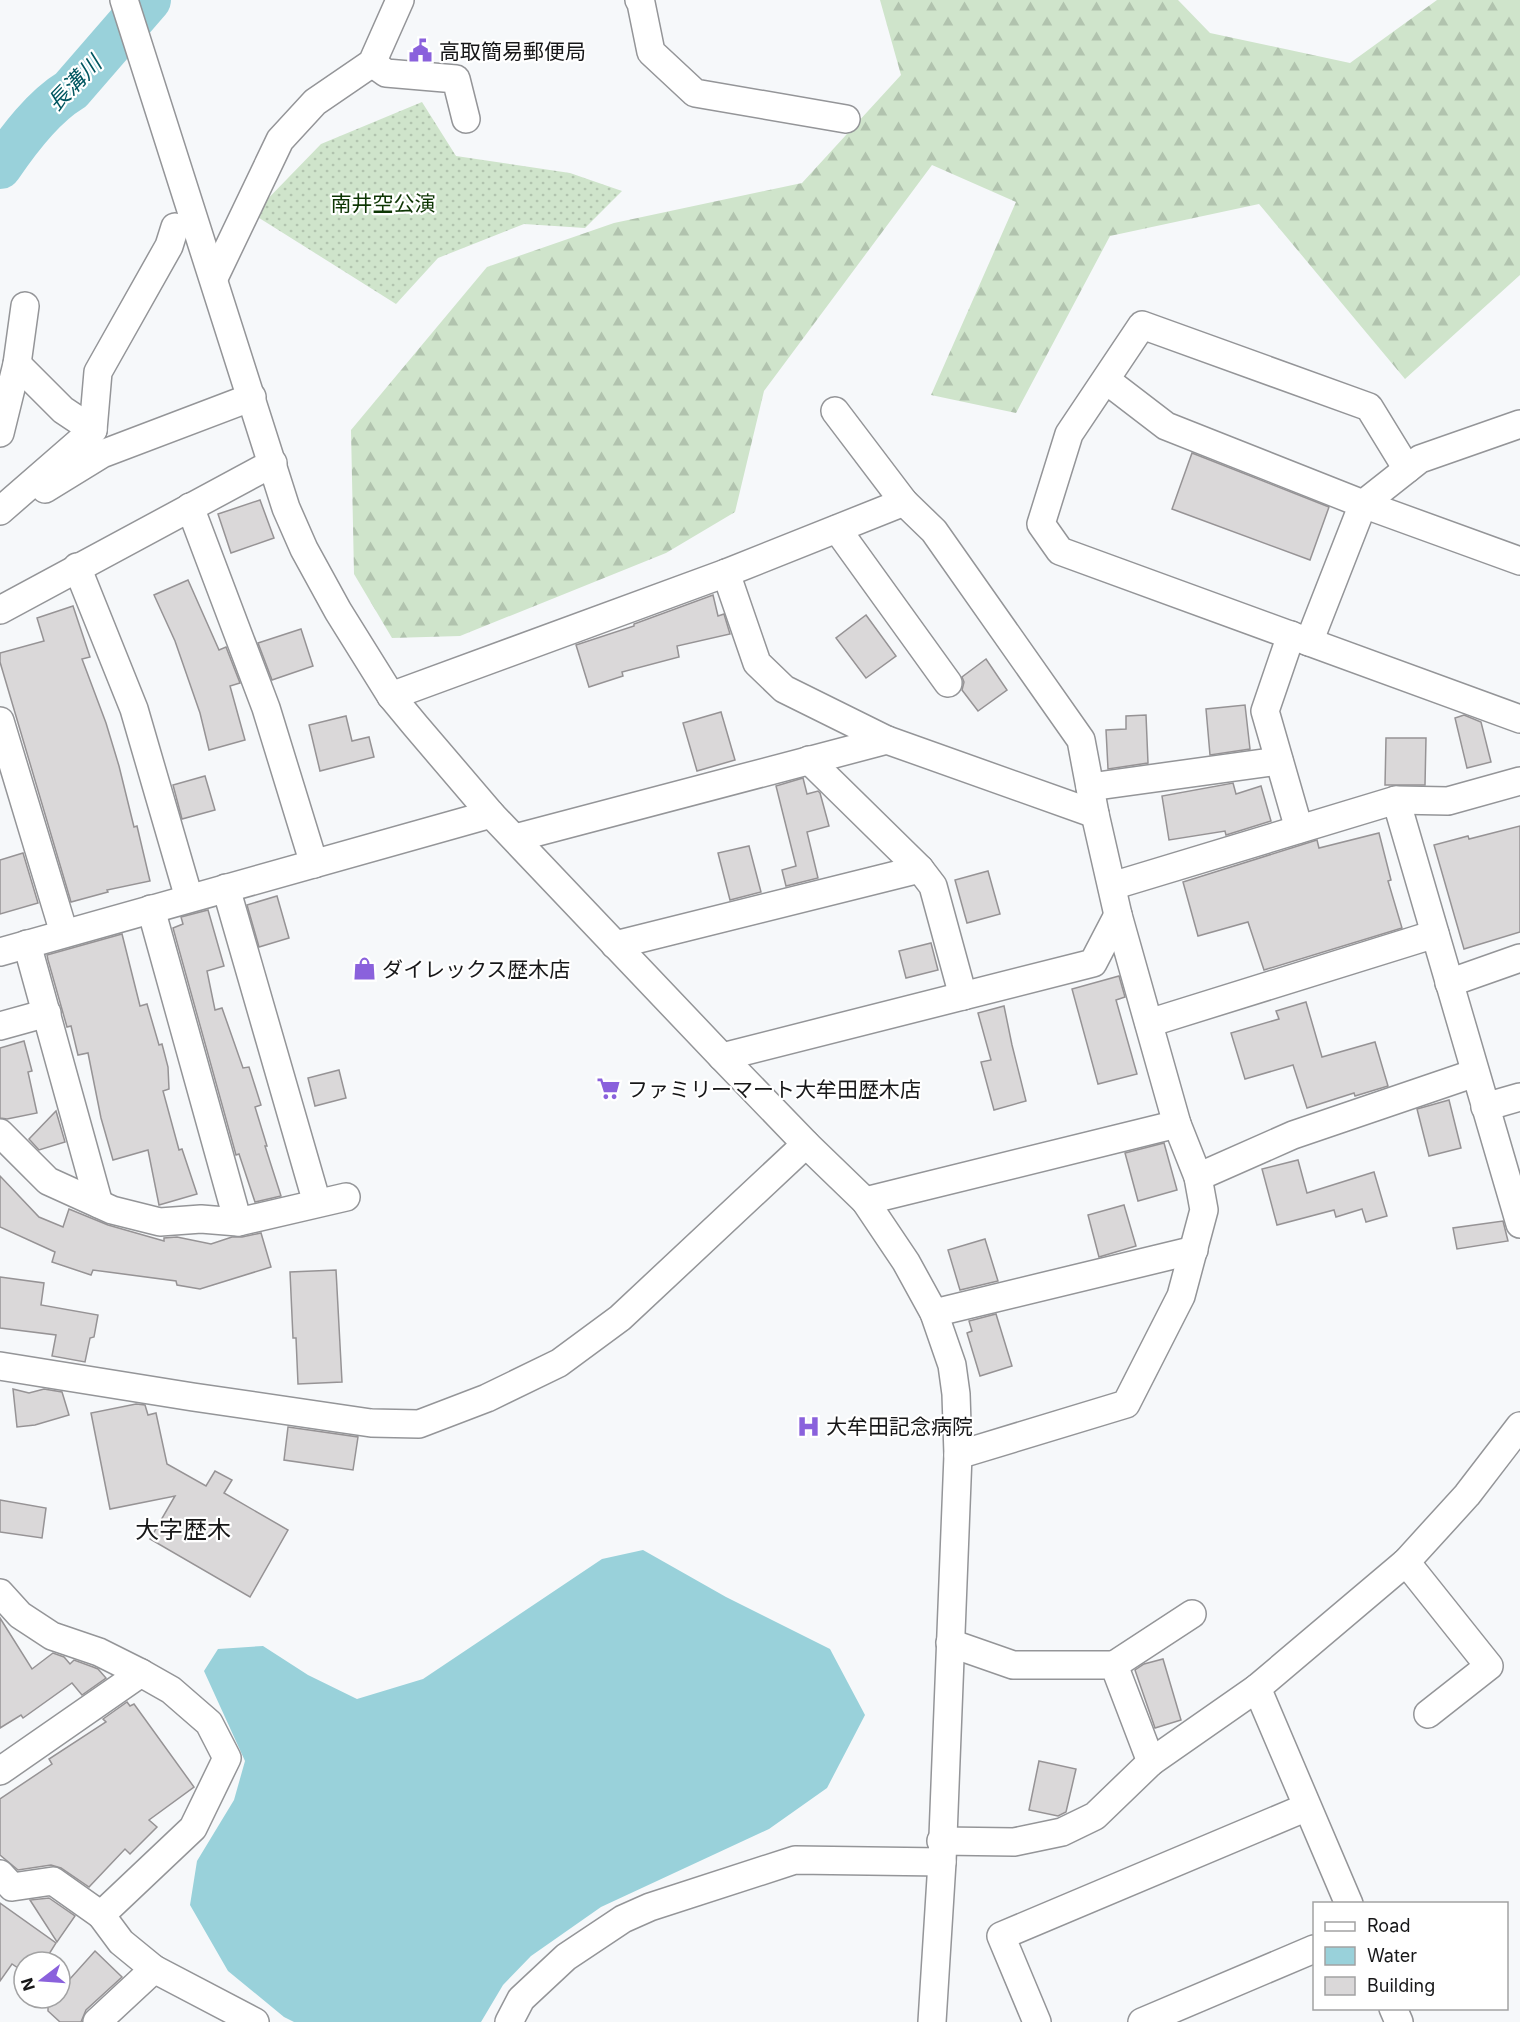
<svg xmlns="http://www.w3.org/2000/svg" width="1520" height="2022" viewBox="0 0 1520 2022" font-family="Inter,'Noto Sans JP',sans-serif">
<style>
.grass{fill:url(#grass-dots)}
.forest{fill:url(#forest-firs)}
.water{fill:#99d1da}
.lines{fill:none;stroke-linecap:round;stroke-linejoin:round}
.river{stroke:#99d1da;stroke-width:44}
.building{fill:#dad8d9;stroke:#969395;stroke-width:1.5}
.minor-casing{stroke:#949598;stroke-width:30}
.minor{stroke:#fff;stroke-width:27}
.labels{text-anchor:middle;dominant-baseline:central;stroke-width:4.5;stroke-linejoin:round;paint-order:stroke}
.poi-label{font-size:21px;fill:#171718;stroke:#fff;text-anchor:start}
.park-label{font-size:21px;fill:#0e3604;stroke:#fff}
.water-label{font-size:22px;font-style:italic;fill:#015660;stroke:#fff}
.quarter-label{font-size:24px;fill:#171718;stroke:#fff}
</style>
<defs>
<pattern id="grass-dots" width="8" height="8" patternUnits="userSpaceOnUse" patternTransform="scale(1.5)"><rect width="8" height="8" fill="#cfe4cb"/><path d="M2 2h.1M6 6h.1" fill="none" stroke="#b1c3ae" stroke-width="1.8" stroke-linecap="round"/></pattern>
<pattern id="forest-firs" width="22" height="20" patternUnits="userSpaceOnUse" patternTransform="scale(1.5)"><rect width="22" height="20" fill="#cfe4cb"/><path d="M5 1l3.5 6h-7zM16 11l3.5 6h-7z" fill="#b1c3ae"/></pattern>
</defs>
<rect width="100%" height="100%" fill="#f6f8fa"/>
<path class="grass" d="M422 102 456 156 570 173 622 191 585 228 524 224 438 258 396 304 253 214 321 144Z"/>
<path class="forest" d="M880 0H1178L1210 33 1350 63 1437 0H1520V275L1405 379 1259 204 1110 236 1016 413 931 395 1016 202 932 165 764 391 735 512 666 553 460 636 392 638 354 574 351 430 487 267 614 223 802 183 901 75Z"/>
<path class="water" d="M643 1550 726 1597 830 1649 865 1715 827 1788 769 1829 601 1907 531 1956 503 1985 481 2022H294L284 2017 228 1971 190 1905 197 1861 234 1800 245 1761 204 1671 218 1649 263 1646 308 1675 357 1699 423 1679 602 1559Z"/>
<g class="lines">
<path class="river" d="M0 167C19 139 43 107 71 90L149 0"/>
</g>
<g class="building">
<path d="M1192 453 1329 507 1310 560 1172 509Z"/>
<path d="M260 500 274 538 231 553 218 514Z"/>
<path d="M188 580 219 650 226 647 240 683 230 686 245 740 209 750 200 713 175 641 154 595Z"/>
<path d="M713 595 718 616 724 614 730 634 677 646 679 657 622 672 623 676 589 687 576 645 634 626V624Z"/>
<path d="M73 606 90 657 82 659 106 723 119 766 134 827 137 826 150 881 107 890 108 892 71 902 0 662V653L44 641 37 618Z"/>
<path d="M866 615 896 656 866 678 836 638Z"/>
<path d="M301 629 313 666 272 680 258 643Z"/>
<path d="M986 659 1007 690 978 711 962 690 964 682 962 677Z"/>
<path d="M1245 705 1250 749 1210 755 1206 709Z"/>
<path d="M721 712 735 760 697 771 683 723Z"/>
<path d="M1146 715 1148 763 1108 769 1106 730 1126 729V716Z"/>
<path d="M1464 715 1481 722 1491 762 1467 768 1455 718Z"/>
<path d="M346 716 352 741 369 737 374 757 320 771 309 725Z"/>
<path d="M1386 738H1426L1425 785H1385Z"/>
<path d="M205 776 215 810 182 819 173 785Z"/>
<path d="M803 778 807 794 818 791 820 793 829 826 807 832 818 878 786 886 782 870 796 866 776 786Z"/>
<path d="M1233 783 1236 794 1261 786 1271 821 1226 835 1225 831 1169 840 1162 796Z"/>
<path d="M1520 826V932L1464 949 1434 845 1468 836 1469 839Z"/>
<path d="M1379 833 1391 880 1388 881 1402 928 1264 970 1248 922 1198 936 1183 882 1317 840 1319 848Z"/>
<path d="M749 846 761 892 730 900 718 853Z"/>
<path d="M23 853 38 903 0 914V860Z"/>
<path d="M988 871 1000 914 967 923 955 880Z"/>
<path d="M277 896 289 938 259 947 247 905Z"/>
<path d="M208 910 224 966 207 971 215 1010 222 1008 243 1068 249 1067 261 1105 255 1107 267 1146H265L281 1196 255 1202 239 1154 236 1155 173 928 183 924 181 917Z"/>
<path d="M122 934 140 1006 147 1004 159 1045 162 1044 168 1067 169 1089 163 1091 179 1150 182 1149 197 1194 159 1205 148 1150 113 1160 101 1118 88 1053 78 1055 71 1026 67 1027 48 960 47 955Z"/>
<path d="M931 943 938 970 906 978 899 951Z"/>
<path d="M1119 976 1125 997 1116 1000 1137 1074 1098 1084 1072 989Z"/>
<path d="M1306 1002 1322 1057 1375 1042 1388 1086 1355 1096 1354 1093 1307 1108 1293 1065 1245 1079 1231 1033 1279 1019 1276 1011Z"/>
<path d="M1004 1006 1012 1045 1026 1101 994 1110 981 1062 991 1060 978 1013Z"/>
<path d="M24 1041 32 1071 28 1072 37 1113 7 1119 0 1118V1048Z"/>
<path d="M339 1070 346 1098 315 1106 308 1078Z"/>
<path d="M1449 1100 1461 1148 1429 1156 1417 1109Z"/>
<path d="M56 1111 65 1142 39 1150 29 1139Z"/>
<path d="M1164 1143 1177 1190 1138 1201 1125 1153Z"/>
<path d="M1298 1160 1307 1193 1374 1172 1387 1216 1366 1222 1362 1209 1336 1217 1334 1210 1277 1225 1262 1169Z"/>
<path d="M0 1176 39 1217 63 1227 69 1209 108 1225 164 1241V1238L177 1237 211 1244 232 1237H242L261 1233 271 1267 200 1289 177 1285 176 1281 93 1270 91 1275 52 1262 55 1252 0 1227Z"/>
<path d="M1124 1205 1136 1246 1099 1257 1088 1215Z"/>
<path d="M1503 1221 1508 1241 1457 1249 1453 1228Z"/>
<path d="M985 1239 998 1281 960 1290 948 1250Z"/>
<path d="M336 1270 342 1382 298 1384 296 1338H293L290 1272Z"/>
<path d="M0 1277 44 1283 41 1305 98 1315 94 1337 90 1338 85 1362 52 1356 56 1335 0 1328Z"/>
<path d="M996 1314 1012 1366 980 1376 967 1333 972 1331 969 1321Z"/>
<path d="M13 1389 29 1393 44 1389 62 1392 69 1415 35 1425 17 1427Z"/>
<path d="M136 1404 145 1405 148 1415 156 1413 167 1464 206 1486 215 1471 232 1480 224 1493 288 1530 250 1597 150 1539 175 1496 110 1509 91 1413Z"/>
<path d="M288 1427 358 1437 353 1470 284 1460Z"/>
<path d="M0 1500 46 1508 42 1538 0 1532Z"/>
<path d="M0 1618 32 1669 53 1653 64 1657 70 1664 74 1660 93 1667 98 1669 106 1678 82 1695 72 1683 23 1718 21 1715 0 1728Z"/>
<path d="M1163 1659 1181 1720 1155 1728 1135 1670 1144 1664Z"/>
<path d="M127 1702 130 1706 134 1704 194 1787 149 1820 157 1827 130 1854 125 1849 89 1887 61 1868 51 1865 18 1870 0 1855V1799L52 1764 49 1759 106 1722 103 1719Z"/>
<path d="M1039 1761 1076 1769 1066 1812 1058 1816 1029 1810Z"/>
<path d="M49 1898 75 1916 57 1942 30 1900Z"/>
<path d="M0 1903 56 1943 44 1962H24V1972L12 1964 0 1981Z"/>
<path d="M95 1951 122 1977 86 2010 81 2022H60L48 2011V2003L53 1998H60V1990Z"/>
</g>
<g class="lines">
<defs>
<g id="minor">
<path d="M124 0 286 508 304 549 338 611 391 696 415 725 491 814 722 1057 806 1144 865 1201 906 1262 934 1313 952 1365 956 1394 958 1455 942 1862 932 2022"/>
<path d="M639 0 641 3 651 52 695 93 846 119"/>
<path d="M372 63 386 73 456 79 466 119"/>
<path d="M214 278 280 140 315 102 372 63 400 0"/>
<path d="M17 364 63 410 93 430"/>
<path d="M1106 380 1166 426 1363 504 1520 561"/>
<path d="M835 411 904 502 934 531 1081 740 1095 814 1118 915 1177 1124 1198 1177 1204 1210 1181 1296 1126 1404 958 1455"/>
<path d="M0 433 17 364 25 306"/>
<path d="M1407 469 1369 407 1142 325 1069 434 1041 524 1060 551 1520 719"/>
<path d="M45 489 102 454 252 397"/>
<path d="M190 507 266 708 314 864"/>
<path d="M0 511 93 430 98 372 169 246 175 227"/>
<path d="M837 529 948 683"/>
<path d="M77 567 134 709 189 898"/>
<path d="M726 573 757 663 784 689 887 740"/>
<path d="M0 610 273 463"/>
<path d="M1291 635 1265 711 1299 829"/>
<path d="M1309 642 1363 504 1420 459 1520 424"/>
<path d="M391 696 726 573 904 502"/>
<path d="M0 721 64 933"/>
<path d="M809 760 920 869 933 886 963 996"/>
<path d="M1090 787 1279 761"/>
<path d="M1396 800 1520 1224"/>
<path d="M515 838 887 740 1095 814"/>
<path d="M1112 886 1396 800 1448 801 1520 781"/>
<path d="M226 888 317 1203"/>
<path d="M151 909 238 1222"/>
<path d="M27 944 99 1204"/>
<path d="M615 945 920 869"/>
<path d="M0 952 491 814"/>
<path d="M1449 983 1520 958"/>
<path d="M1149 1023 1435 934"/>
<path d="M0 1026 47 1013"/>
<path d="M722 1057 1093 963 1118 915"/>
<path d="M1485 1107 1520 1097"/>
<path d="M0 1133 48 1181 112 1210 160 1222 201 1219 238 1222 346 1197"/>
<path d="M1198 1177 1293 1135 1475 1073"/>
<path d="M865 1201 1177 1124"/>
<path d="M934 1313 1194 1250"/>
<path d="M0 1366 193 1397 371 1423 419 1424 487 1398 559 1363 620 1318 806 1144"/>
<path d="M1406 1562 1489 1666 1428 1714"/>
<path d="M0 1593 20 1615 52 1636 99 1652 141 1673"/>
<path d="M950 1643 1013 1665H1114L1151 1762"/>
<path d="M1114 1665 1192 1614"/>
<path d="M1257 1688 1349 1904"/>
<path d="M0 1771 141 1673 171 1690 209 1723 227 1758 193 1828 101 1915 121 1942 154 1969 255 2022"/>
<path d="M941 1841 1014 1842 1062 1832 1095 1816 1151 1762 1257 1688 1406 1562 1467 1495 1520 1426"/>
<path d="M0 1874 12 1887 53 1881 101 1915"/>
<path d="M1393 2008 1399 2022"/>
<path d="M97 2022 154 1969"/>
<path d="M509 2022 521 1999 566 1957 623 1919 650 1907 795 1860 942 1862"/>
<path d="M1037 2022 1001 1936 1307 1807"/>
<path d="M1142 2022 1314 1949"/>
</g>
</defs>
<use href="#minor" class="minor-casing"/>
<use href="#minor" class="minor"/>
</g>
<defs>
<symbol id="civic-bare" viewBox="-9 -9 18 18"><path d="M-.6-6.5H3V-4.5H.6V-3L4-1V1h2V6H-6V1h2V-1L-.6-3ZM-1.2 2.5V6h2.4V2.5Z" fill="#8a61dc" stroke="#fff" stroke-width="2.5" paint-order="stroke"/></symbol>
<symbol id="shop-bare" viewBox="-9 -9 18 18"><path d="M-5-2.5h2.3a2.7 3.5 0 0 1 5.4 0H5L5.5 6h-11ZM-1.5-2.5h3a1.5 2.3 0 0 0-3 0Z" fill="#8a61dc" stroke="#fff" stroke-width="2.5" paint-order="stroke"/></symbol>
<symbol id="supermarket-bare" viewBox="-9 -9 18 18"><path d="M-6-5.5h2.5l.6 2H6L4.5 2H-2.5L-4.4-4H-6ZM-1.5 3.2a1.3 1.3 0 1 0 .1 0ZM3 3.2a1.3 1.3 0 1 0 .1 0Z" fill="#8a61dc" stroke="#fff" stroke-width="2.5" paint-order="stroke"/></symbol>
<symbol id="hospital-bare" viewBox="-9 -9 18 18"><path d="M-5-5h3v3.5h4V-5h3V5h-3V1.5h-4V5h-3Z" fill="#8a61dc" stroke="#fff" stroke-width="2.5" paint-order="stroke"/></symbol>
</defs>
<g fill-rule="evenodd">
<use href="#civic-bare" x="404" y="34" width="33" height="33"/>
<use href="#shop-bare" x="348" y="952" width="33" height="33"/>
<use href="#supermarket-bare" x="592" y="1072" width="33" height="33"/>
<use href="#hospital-bare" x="792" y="1410" width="33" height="33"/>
</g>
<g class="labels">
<g class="poi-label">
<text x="439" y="51">高取簡易郵便局</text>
<text x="382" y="969">ダイレックス歴木店</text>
<text x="627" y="1089">ファミリーマート大牟田歴木店</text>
<text x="826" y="1426">大牟田記念病院</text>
</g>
<g class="park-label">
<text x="383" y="203">南井空公演</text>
</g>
<g class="water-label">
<text transform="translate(74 83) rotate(-46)">長溝川</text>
</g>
<g class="quarter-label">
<text x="183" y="1529">大字歴木</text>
</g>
</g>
<rect x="1313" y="1902" width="195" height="108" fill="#ffffff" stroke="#a2a2a3" stroke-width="1.5"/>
<rect x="1325" y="1922" width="30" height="9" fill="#ffffff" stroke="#a2a2a3" stroke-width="1.5"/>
<text x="1367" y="1932" font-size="18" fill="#171718">Road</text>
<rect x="1325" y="1947" width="30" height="18" fill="#99d1da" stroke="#a2a2a3" stroke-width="1.5"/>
<text x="1367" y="1962" font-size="18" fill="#171718">Water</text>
<rect x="1325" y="1977" width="30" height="18" fill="#dad8d9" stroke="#a2a2a3" stroke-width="1.5"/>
<text x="1367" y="1992" font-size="18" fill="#171718">Building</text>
<g transform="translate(42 1980) rotate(253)"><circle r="28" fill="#ffffff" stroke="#a2a2a3" stroke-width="1.5"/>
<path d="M0-4.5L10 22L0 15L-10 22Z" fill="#8a61dc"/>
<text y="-9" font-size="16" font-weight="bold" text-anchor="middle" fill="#171718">N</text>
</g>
</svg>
